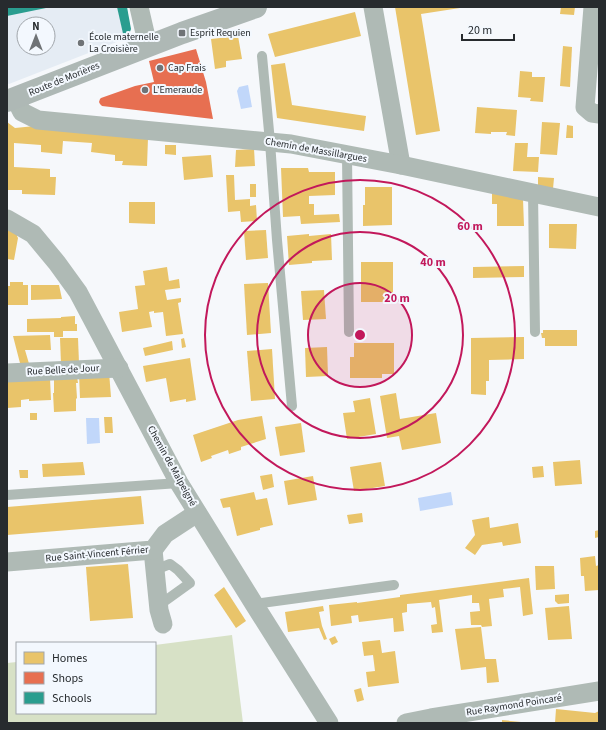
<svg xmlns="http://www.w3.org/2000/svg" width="606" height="730" viewBox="0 0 606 730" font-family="'Source Sans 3',sans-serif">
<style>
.built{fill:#e5ecf4;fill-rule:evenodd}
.green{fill:#d7e1c6}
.water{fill:#c1d7fa}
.homes{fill:#e9c46a}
.shops{fill:#e76f51}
.schools{fill:#2a9d8f}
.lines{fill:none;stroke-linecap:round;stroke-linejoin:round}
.service{stroke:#afbab5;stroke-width:10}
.minor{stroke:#afbab5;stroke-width:19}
.secondary{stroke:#aeb8b5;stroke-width:22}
.ring{fill:none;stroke:#c2185b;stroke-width:2}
.poi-dot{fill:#6f7376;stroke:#f3f8fe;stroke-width:1.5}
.labels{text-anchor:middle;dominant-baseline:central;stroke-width:4;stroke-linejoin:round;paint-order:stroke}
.poi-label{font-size:10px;fill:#272b2e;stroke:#f3f8fe;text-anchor:start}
.street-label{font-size:10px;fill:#272b2e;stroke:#f3f8fe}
.centre{fill:#c2185b;stroke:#f3f8fe;stroke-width:2}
.ring-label{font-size:12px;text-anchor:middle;font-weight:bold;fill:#c2185b;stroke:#f3f8fe;stroke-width:4;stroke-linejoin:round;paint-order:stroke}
</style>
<rect width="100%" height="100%" fill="#f6f8fb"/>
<path class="built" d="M7 7H126L131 29 127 38 9 84 7 83ZM24 24H48V48H24Z"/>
<path class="green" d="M232 635 243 723H7V663L17 662V713H155V645Z"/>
<g class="water">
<path d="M248 85 252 107 241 109 237 91 239 87Z"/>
<path d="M86 418H99L100 443 87 444Z"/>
<path d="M451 492 453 505 420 511 418 498Z"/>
</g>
<g class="homes">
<path d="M395 7H460V8L421 14 440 131 416 135Z"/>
<path d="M561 7H575L574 15 560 14Z"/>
<path d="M355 12 361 36 275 57 268 34Z"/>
<path d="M238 36 242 59 226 61V67L215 69 211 39Z"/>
<path d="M563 46 572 47 570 87 560 86Z"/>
<path d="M285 63 292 105 366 116 364 131 277 118 271 65Z"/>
<path d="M520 71 532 72V77H545L543 102 530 101 531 98 518 97Z"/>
<path d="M477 107 517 110 515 136 506 135 507 132H491V134L475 133Z"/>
<path d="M7 122 15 128 35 126 148 138 147 166 122 165 123 161H115V155L91 152 92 143 63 141 62 154 41 152V145L14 143V167L50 169V177H56L55 195 22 194V190H7Z"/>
<path d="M542 122 560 123 557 155 540 154Z"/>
<path d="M567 125 573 126V138H566Z"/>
<path d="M515 143H528L527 157H539L538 172 513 171Z"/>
<path d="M165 145H176V155L165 154Z"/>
<path d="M254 149 255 166 235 167 236 150Z"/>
<path d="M211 155 213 177 184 180 182 157Z"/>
<path d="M281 168H308L309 172H335V195L309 196V204H314V215L339 214 340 222 301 224 300 216 283 217Z"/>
<path d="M226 175H234L235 200 250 199V206L256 205 257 221 241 222 240 211 228 212Z"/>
<path d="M538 177 554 178 553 189 538 187Z"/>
<rect x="250" y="184" width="6" height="13"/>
<path d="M365 187H392V225L363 226V205H365Z"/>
<path d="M492 193 523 199 524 226H497V204H492Z"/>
<path d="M129 202H155V224L129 223Z"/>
<path d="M549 224H577L576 249 549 248Z"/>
<path d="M7 227 17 234V236L18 238 14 260 7 259Z"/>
<path d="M266 230 268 258 246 260 244 231Z"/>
<path d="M309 234V236L331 234 332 260 312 261V263L289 265 287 236Z"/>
<rect x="361" y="262" width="32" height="40"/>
<path d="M524 266V277L473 278V267Z"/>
<path d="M167 267 169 281 179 279 180 288 165 290 167 300 181 298V302L178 303 183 334 166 336 163 312 154 313V311L149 312 152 327 122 332 119 312 138 309 135 286 145 285 143 271Z"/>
<path d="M10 282H23V285H28V305H7V286H10Z"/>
<path d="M268 283 271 333 247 335 244 284Z"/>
<path d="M31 285H59L62 299 31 300Z"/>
<path d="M324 290 326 319 303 320 301 291Z"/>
<path d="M75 316V324H77V331H63V337H54V332H27V319L61 318V317Z"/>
<path d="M543 330H577V346H545V338H542L541 333H543Z"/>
<path d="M50 335 51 350H25L30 367H21L13 336Z"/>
<path d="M524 337V359L489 360V381H486V395L471 394V338Z"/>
<path d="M60 338H78L79 363 61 364Z"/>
<path d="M184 338 186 347 182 348 181 339Z"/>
<path d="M172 341 173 350 145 356 143 348Z"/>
<path d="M354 343H394V374H382V378H350V357H354Z"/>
<path d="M327 347 328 376 306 377 305 348Z"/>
<path d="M272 349 275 399 251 401 247 351Z"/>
<path d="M190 358 196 400 186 402V399L170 402 166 378 146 382 143 366Z"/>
<path d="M109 372 111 397 80 398 79 374Z"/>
<path d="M77 377 78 383H76L77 398 76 399V411L54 412 53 393H54V378Z"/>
<path d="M7 378H50L51 400 29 401V399L21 400V407L7 408Z"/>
<path d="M396 393 400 419 436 413 441 443 402 450 399 436 387 438 380 396Z"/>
<path d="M370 398 376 434 347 439 343 413 355 412 353 401Z"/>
<rect x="30" y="413" width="7" height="7"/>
<path d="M262 416 266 439 241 447V450L229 454 228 450 211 456 212 458 201 462 193 435 238 420Z"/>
<path d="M104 417H112L113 433H105Z"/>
<path d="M301 423 305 452 280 456 275 427Z"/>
<path d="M580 460 582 484 555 486 553 462Z"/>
<path d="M83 462 85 475 43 477 42 464Z"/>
<path d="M381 462 385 486 354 491 350 467Z"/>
<path d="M543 466 544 477 533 478 532 467Z"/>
<path d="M19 470H28V478H20Z"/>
<path d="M272 474 274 487 263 490 260 476Z"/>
<path d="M313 476 317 500 288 505 284 481Z"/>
<path d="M254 492 256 500 267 498 273 525 260 528V530L237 536 230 507 223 508 220 499Z"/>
<path d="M141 496 144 524 7 535V507Z"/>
<path d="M362 513 363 522 349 524 347 515Z"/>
<path d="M489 517 490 528 518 523 521 543 503 546 502 542 482 545 475 555 465 548 475 535 472 520Z"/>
<path d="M599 530V537L595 538V531Z"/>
<path d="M595 556 596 566 599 565V590L585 591 584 576H581L580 558Z"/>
<path d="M128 564 133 618 90 621 86 567Z"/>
<path d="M535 566H554L555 589 536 590Z"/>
<path d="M529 578 533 614 523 616 520 587 503 589 504 597 489 599 492 626 482 627 481 625H471L470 612 480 611 479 603H472V595L439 600 443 632 432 633 431 625 437 624 435 607 432 608 431 602 407 604V612L402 613 404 631 394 632 393 618 359 622 358 615 351 616 352 623 331 626 329 605 357 602V603L400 597V595Z"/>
<path d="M224 587 246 621 236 628 214 595Z"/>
<path d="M569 594V603L558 604 555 601V595Z"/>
<path d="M323 606 324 611 319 612 322 626 327 639 324 640 319 628 288 632 285 612Z"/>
<path d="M569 606 572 639 548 640 545 608Z"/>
<path d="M481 627 485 659H496L499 682 487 683 486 667 461 670 455 629Z"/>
<path d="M335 636 338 642 332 645 329 639Z"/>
<path d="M380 640 382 653 395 651 399 683 368 687 366 672 375 671 373 655 364 656 362 642Z"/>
<path d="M361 688 364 700 357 702 354 690Z"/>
<path d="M556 709 595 713 599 711V723H555Z"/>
<path d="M502 720 521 722V723H502Z"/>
</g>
<path class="shops" d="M196 49 206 82 213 119 102 106 100 104 99 102 100 99 101 98 135 86 154 82 149 61Z"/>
<g class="schools">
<path d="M7 7H46V8L7 16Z"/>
<path d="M117 7H127L131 29 128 37 124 38Z"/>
</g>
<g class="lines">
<g class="service">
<path d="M262 56 270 142 277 240 292 406"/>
<path d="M347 155 349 332"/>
<path d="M533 193 535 332"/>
<path d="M7 495 179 483"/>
<path d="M155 570 170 564 178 570 190 583 158 606"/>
<path d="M254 604 394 585"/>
</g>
<g class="minor">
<path d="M139 7 148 46"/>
<path d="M373 7 401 165"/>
<path d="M593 7 585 107 592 113 599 114"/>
<path d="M15 98 22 112 38 120 291 144 401 165 599 207"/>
<path d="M7 219 33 234 57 263 78 292 179 483 254 604 329 723"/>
<path d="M7 373 119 368"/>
<path d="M153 550 159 610 163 624"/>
<path d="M7 562 153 550 165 534 197 513"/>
<path d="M406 723 431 718 599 691"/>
</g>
<path class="secondary" d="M7 101 182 33 256 7"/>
</g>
<circle cx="360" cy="335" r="52" fill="#c2185b" fill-opacity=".12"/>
<g class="ring">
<circle cx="360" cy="335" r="52"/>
<circle cx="360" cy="335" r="103"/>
<circle cx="360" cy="335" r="155"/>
</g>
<g class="poi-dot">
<rect x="178" y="29" width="8" height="8" rx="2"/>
<circle cx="81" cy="43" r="4"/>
<circle cx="160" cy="68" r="4"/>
<circle cx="145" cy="90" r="4"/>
</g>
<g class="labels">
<g class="poi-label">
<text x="190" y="33">Esprit Requien</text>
<text x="89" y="37">École maternelle<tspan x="89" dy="12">La Croisière</tspan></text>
<text x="168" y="68">Cap Frais</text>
<text x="153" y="90">L'Emeraude</text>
</g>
<g class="street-label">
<text transform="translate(64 79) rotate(-22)">Route de Morières</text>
<text transform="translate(316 150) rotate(10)">Chemin de Massillargues</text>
<text transform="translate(63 370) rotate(-3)">Rue Belle de Jour</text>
<text transform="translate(172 466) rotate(61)">Chemin de Malpeigné</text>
<text transform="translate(97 554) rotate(-5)">Rue Saint-Vincent Férrier</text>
<text transform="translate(514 705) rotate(-9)">Rue Raymond Poincaré</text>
</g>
</g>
<circle cx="360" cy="335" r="6" class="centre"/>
<g class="ring-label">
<text x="470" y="230">60 m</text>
<text x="433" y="266">40 m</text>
<text x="397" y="302">20 m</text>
</g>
<rect width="606" height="730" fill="none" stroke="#272b2e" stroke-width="16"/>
<rect x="16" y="642" width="140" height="72" fill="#f3f8fe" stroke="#a1a6ab"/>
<rect x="24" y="652" width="20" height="12" fill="#e9c46a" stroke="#a1a6ab"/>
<text x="52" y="662" font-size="12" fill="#272b2e">Homes</text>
<rect x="24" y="672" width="20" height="12" fill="#e76f51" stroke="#a1a6ab"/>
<text x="52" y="682" font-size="12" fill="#272b2e">Shops</text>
<rect x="24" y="692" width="20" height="12" fill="#2a9d8f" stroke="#a1a6ab"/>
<text x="52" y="702" font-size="12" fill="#272b2e">Schools</text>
<g transform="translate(36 36)"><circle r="19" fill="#f3f8fe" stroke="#a1a6ab"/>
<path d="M0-3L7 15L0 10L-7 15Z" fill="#6f7376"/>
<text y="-6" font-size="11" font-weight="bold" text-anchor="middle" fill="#272b2e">N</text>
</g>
<path d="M462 34v6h52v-6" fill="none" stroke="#272b2e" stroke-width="2"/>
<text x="468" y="34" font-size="12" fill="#272b2e" stroke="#f3f8fe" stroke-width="3" paint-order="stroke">20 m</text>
</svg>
